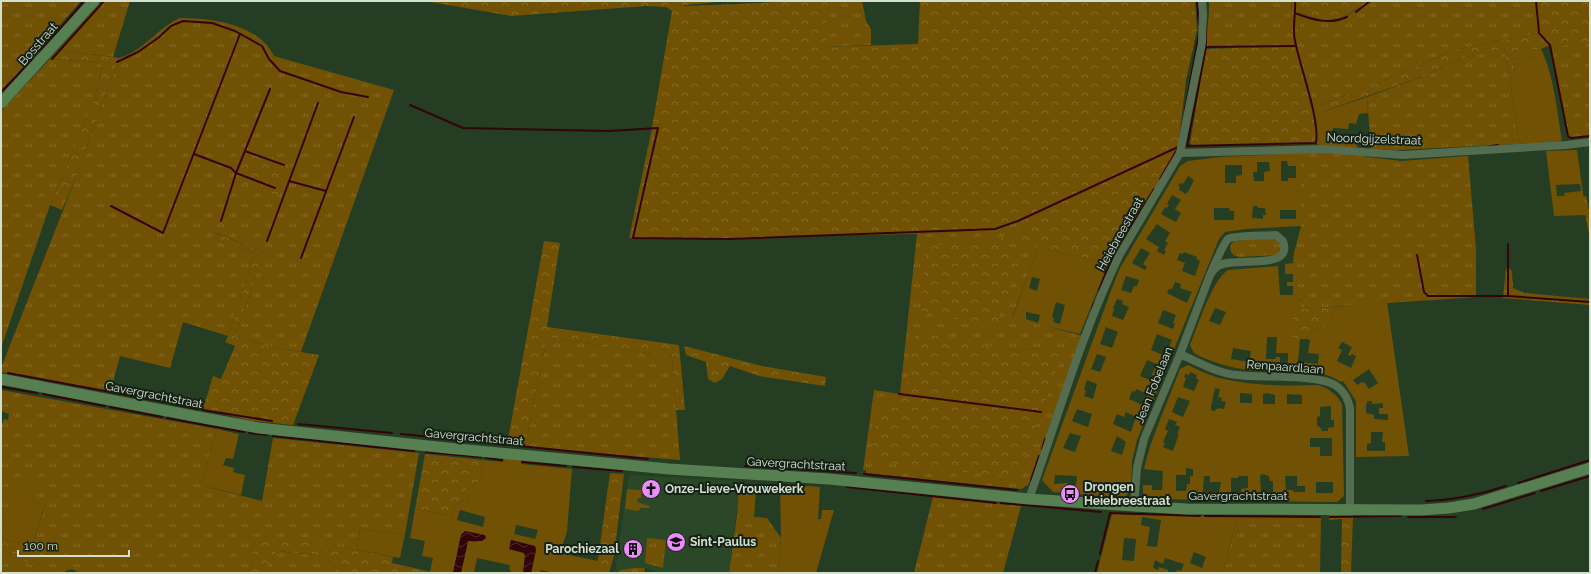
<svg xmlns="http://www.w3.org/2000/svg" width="1591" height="574" viewBox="0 0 1591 574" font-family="Raleway,sans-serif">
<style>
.built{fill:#2a4728}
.grass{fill:url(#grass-tufts);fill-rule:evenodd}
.forest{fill:url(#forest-crowns)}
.garden{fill:#715204;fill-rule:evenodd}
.water{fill:url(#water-waves)}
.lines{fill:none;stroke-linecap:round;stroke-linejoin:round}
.stream{stroke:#340508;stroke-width:2}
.street{stroke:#546d51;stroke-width:8}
.secondary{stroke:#567f52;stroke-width:11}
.labels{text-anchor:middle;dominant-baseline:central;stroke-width:4;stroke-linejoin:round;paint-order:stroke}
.street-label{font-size:12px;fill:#d2e0d0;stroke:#162115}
.poi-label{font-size:12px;font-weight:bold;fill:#d2e0d0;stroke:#162115;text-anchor:start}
</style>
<defs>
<pattern id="grass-tufts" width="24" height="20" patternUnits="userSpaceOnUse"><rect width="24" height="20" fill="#715204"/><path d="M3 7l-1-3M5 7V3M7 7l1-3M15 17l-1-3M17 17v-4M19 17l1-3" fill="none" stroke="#846b28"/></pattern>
<pattern id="forest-crowns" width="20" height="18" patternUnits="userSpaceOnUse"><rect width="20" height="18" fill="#715204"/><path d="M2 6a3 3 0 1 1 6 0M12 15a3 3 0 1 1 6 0" fill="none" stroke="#846b28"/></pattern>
<pattern id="water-waves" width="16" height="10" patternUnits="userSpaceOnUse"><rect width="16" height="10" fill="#340508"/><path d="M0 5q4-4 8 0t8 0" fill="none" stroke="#50292b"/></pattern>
</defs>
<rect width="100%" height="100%" fill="#253d23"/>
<path class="built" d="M629 475 740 481 729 573H659L645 568H633L620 570 615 573Z"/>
<g class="grass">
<path d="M1 1H81L1 92Z"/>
<path d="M102 1H130L113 57 58 50Z"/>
<path d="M829 1H862L866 21 871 29V45L824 47Z"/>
<path d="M1209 1H1292L1291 8 1299 30 1301 12C1331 29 1344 18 1370 1H1590V136L1571 138 1568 136 1550 45 1539 33 1453 50 1386 80 1311 108 1296 44V46L1246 48 1206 47 1209 12Z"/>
<path d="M180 18C212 18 258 24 274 56L394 90 301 352 275 348 235 336 264 252 214 232 212 238 255 253 228 336 183 322 170 368 120 356 110 393 1 372V368L75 180 119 58C144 51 157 28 180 18Z"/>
<path d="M1504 49 1510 79 1519 144 1397 150 1371 149 1367 97 1427 75 1466 57Z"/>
<path d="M50 59 98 62 102 66 94 101 50 205 1 348V111Z"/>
<path d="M1327 152 1401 161 1468 156 1476 249V297L1301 309 1293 261 1294 253 1301 226V153Z"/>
<path d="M1018 221 1019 242 1039 247 1012 317 1083 336 1043 452 1028 485 1021 489 866 473V470H863L874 390 900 394 917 234 995 229ZM1039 348 871 461 1005 349 1024 350Z"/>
<path d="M1271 238 1279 241 1282 248 1277 255 1240 257 1235 256C1229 252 1229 246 1234 241Z"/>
<path d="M547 337 672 357 680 460 525 447Z"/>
<path d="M1 390 217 429 201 485 262 501 273 438 419 453 405 534 360 529 357 550 256 536 249 573H80L72 569 65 571V573H55L1 543V538L32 546 45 505 28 499 18 480 1 531V427L4 419 8 420 9 414 1 411Z"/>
<path d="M933 497 1021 506 1003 573H914Z"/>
<path d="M737 515 767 518 781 538 778 573H729Z"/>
<path d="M1321 516 1320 573H1223L1237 517Z"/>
<path d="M647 538 666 540 663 568 645 563Z"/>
<path d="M1 548 46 573H1Z"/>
<path d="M277 551 325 556 335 567 336 573H264L270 557Z"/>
</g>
<g class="forest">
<path d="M425 1H726L676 6C727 5 778 1 829 1L825 47 918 44 920 1H1195L1197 30 1186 80 1178 147 1161 181 1108 264 1018 242 1017 221 995 229 917 234 793 236 728 239 629 238 651 133 672 11 666 7 647 6 511 16Z"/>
<path d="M1292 1H1370C1342 18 1332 28 1301 12L1299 30 1296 33 1290 31Z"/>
<path d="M1536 1H1590V42L1557 47 1550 45 1541 49H1532L1533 56 1514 59 1515 77 1510 79 1504 49 1466 57 1427 75 1313 115 1317 133V144L1193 146 1190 143 1206 49 1296 46 1311 108 1386 80 1453 50 1539 33Z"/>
<path d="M58 50 119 58 75 180 62 210 50 205 94 101 102 67 98 62 50 59Z"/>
<path d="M247 147 290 163 278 196 235 180Z"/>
<path d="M1586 196 1590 216V240L1582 197Z"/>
<path d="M213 232 264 252 235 336 275 348 319 355 293 425 253 421 203 409 213 376 221 379 235 346 225 342 228 336 255 253 212 238Z"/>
<path d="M1005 238 1008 252 1021 256 995 329 921 310 927 246Z"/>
<path d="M544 241 560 243 547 327 679 345 685 410H676L672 357 547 337 525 447 507 445Z"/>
<path d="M1509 268 1512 271 1513 288 1524 293 1590 299V305L1503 298 1506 269Z"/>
<path d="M1335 307 1330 326 1313 331 1306 339H1293V309Z"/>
<path d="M917 330 1005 349 1024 350 1039 348 1063 353 1017 478 871 461 878 407 899 401 907 387 910 347Z"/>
<path d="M684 346 762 366 826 377 825 386 759 376 730 366 722 379 715 383 708 379 706 362 686 355Z"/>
<path d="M425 454 482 460 481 480 467 489 469 496 468 500 458 503 453 509 454 516 415 509Z"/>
<path d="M610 473 624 474 614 556 609 573H596Z"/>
<path d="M1329 515H1353L1351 573H1341L1342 519 1329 520Z"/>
<path d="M256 535 357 550 393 557 392 563 436 573H336L335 567 325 556 278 551 270 557 264 573H249Z"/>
<path d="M1 543 55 573H46L1 548Z"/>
<path d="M633 568H645L644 573H617L620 570Z"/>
</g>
<g class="garden">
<path d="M1531 49H1541C1554 75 1557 112 1562 140L1556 142 1519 144 1510 79 1515 77 1514 59 1533 56Z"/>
<path d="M1367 97 1368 113 1359 114 1356 124 1349 123 1348 129 1333 128V130H1331L1330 137 1358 139 1357 149 1322 146 1317 144V133L1313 115Z"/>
<path d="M1577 150 1586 215 1554 216 1546 151ZM1580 184 1581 191 1564 193 1565 196H1557L1556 185Z"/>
<path d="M1301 153V226L1246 229 1225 232 1219 239 1137 440 1132 461 1131 490 1124 498 1053 492 1042 480 1112 288 1120 268 1180 166 1188 161 1220 157ZM1281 161H1287L1288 166H1296V178H1288V181H1281ZM1257 162H1269L1270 171 1264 172V181H1254L1253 172H1257ZM1225 165H1242V175L1236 176V183H1225ZM1188 176 1194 180 1189 190 1186 194 1179 190 1180 187 1178 186 1180 183 1183 184ZM1172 195 1181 200 1175 209 1181 213 1176 222 1161 214 1165 207 1167 208 1169 205 1167 204ZM1253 206H1257L1258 208H1265L1266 215H1263V219L1252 218ZM1214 208H1229L1230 211H1234V220H1214ZM1280 210H1296V219H1280ZM1157 224 1170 233 1165 241 1168 243 1164 250 1166 251 1164 255 1157 251 1159 247 1146 239ZM1141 248 1150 253 1143 264 1147 267 1145 270 1132 263ZM1184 252 1197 257 1196 259 1200 261 1195 276 1182 271 1185 263 1177 260 1180 253 1183 254ZM1126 276 1139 280 1137 286H1134L1131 293 1121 290ZM1175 282 1181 284 1180 288 1192 292 1187 303 1167 293 1169 289H1172ZM1117 299 1123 301 1122 304 1129 307 1123 320 1112 316 1114 309 1113 308ZM1163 310 1176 315 1173 323 1175 324 1173 329 1158 323ZM1106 327 1118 332 1112 348 1100 344ZM1157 334 1172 340 1165 356 1151 350ZM1097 354 1106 357 1100 372 1091 369ZM1147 360 1156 364 1152 375 1154 376 1152 381 1140 376ZM1087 380 1097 384 1093 399 1084 396 1086 391 1084 390ZM1136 389 1148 394 1147 398 1145 397 1142 405 1129 399 1132 391 1135 392ZM1077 409 1092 414 1088 427 1072 421ZM1126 412 1136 417 1131 432 1113 424 1117 414 1124 417ZM1070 433 1081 436 1075 452 1063 448ZM1117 436 1126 442 1122 455 1111 451ZM1055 475 1077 476 1076 485H1067V483L1054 484Z"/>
<path d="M1039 247 1108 264 1080 334 1012 318ZM1032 277 1040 279 1037 291 1029 288ZM1056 302 1065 305 1060 324 1053 322 1054 318 1052 317ZM1026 312 1040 315 1038 323 1026 319Z"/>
<path d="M1294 263 1301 309 1293 310V339H1300L1298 362 1318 364 1319 354 1308 353 1310 340 1306 339 1313 331 1330 326 1335 307 1387 302 1409 456 1356 457V401L1343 381 1341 382C1318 366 1288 372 1261 371 1238 370 1214 364 1194 353L1190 345C1198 326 1212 280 1228 270L1278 266 1280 295H1293V286H1287V282H1293V274H1285V264ZM1215 308 1226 312 1220 325 1209 321ZM1267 337H1277L1276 353H1288V363H1280V357H1276L1275 359H1266ZM1342 342 1352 347 1348 355 1350 356 1352 354 1356 356 1351 368 1337 361 1342 350 1338 348ZM1233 348 1251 351 1249 362 1231 359ZM1369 369 1378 383 1369 389 1364 382 1363 383 1362 382 1357 385 1353 380ZM1367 401H1372V404L1383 403V408H1379V414H1388V420L1374 419V415L1366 413V404H1367ZM1371 432H1383L1382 442H1385V451H1367V444L1371 443Z"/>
<path d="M1188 365C1197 369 1206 374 1216 377 1249 386 1284 386 1318 385 1328 388 1337 394 1342 404L1344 496 1337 502 1241 501V489L1248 488V476H1239L1238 478H1231V493H1226V500L1148 499 1143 493V485H1152V490H1162L1163 471 1144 469C1152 434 1168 402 1180 369ZM1190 372 1197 375 1196 378 1199 380 1194 391 1183 387 1186 378 1184 377 1185 374 1189 375ZM1215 388 1220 389 1218 397 1222 398 1221 401 1226 402 1224 409 1219 408V409H1216L1215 411 1211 410V407ZM1240 393 1252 394V403H1240ZM1267 393 1275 395V404H1263V394ZM1287 394 1302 395V404H1287ZM1178 397 1190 401 1183 417 1172 412ZM1331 406V420H1334V427L1328 428V431H1322L1320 427 1317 426V417L1320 416V407ZM1169 419 1177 422 1175 425 1180 427 1177 434H1179L1173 451 1163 447 1165 443 1163 442 1168 431 1165 429ZM1332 438V456H1320V447H1310V438ZM1186 468 1193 469V476H1190V484H1187L1186 491H1176V475H1186ZM1262 474 1269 476 1270 481H1273V492H1261L1260 476ZM1204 476H1210V482H1221L1219 492H1203ZM1285 476H1297V486H1305V492H1294L1293 490H1286ZM1316 482H1333V493H1316Z"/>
<path d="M217 429 239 434 233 459 226 458 223 465 234 468 233 472 245 475 241 495 201 485Z"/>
<path d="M504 457 521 460V464L572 469 567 532 560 553 598 561 596 573H556L541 570 540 573H531L536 550 535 546 511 540 509 549 524 553 525 556 523 573H508L511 571 509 569 510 565 477 558 474 573H461L468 541 478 542 465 531 461 535 453 573 430 572 433 558 422 556 425 541 410 538 415 509 454 516 453 509 458 503 468 500 469 496 467 492 468 486 474 485 481 479 482 460 503 462ZM460 510 485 517 483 527 457 520ZM516 525 538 530 535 539 514 534Z"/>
<path d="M750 457 792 460V467L749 464Z"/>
<path d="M18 479 33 483 28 499 45 504 32 546 1 538V531Z"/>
<path d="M642 483 647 484 646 492 642 491 641 498H638L637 502 650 506 649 508H640L639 511 625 509 627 489 640 490Z"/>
<path d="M780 484 820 487 818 519H821L822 510H834L816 573H778L781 538Z"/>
<path d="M739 490 756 491 754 517 737 515Z"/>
<path d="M1112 514 1237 517 1223 573H1176L1177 570 1181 571 1184 564 1165 558 1163 564 1155 560 1153 568 1158 570 1159 567 1168 570V573H1097ZM1142 517 1161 520 1157 547 1147 546 1150 527 1141 525ZM1124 538 1136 539 1134 561 1122 560ZM1194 552 1206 557 1202 568 1190 563Z"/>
<path d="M360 529 405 534 400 558 357 550Z"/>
</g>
<g class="water">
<path d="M465 531 485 535 486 538 482 541H468L461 573H453L461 535Z"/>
<path d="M511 540 535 546 536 550 531 573H523L525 556 524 553 509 549Z"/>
</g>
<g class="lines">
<g class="stream">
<path d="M1197 1 1199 25"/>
<path d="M1536 1 1539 33 1550 45 1568 136 1571 138 1590 136"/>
<path d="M1356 12 1370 1"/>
<path d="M1295 13C1313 20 1329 25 1347 17"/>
<path d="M1206 24V47L1187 146 1316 143C1320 119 1300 67 1295 41 1292 28 1296 14 1295 1"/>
<path d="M1206 47 1296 46"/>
<path d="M40 52 84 1"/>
<path d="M52 59 104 1"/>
<path d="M117 62 138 52 158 38 171 26 183 21 212 23 235 31 262 46 269 59 280 71 341 92 368 97"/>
<path d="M1 92 33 59"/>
<path d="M410 105 463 128 609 131 658 128 633 238 728 239 995 229 1018 221 1178 147"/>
<path d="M1185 110 1199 33"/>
<path d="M1490 146 1498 145"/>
<path d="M245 151 284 165"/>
<path d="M194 154 231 168 236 173 275 188"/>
<path d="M1160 179 1178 148"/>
<path d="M289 181 326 191"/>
<path d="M111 206 163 233 240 34"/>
<path d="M221 221 236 173 270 89"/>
<path d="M267 241 318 103"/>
<path d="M1417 255 1424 292 1428 296H1508L1590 302"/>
<path d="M301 258 354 117"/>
<path d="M1099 290 1114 254 1154 189"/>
<path d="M1508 296V244"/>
<path d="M1092 309 1094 303"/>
<path d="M8 373 164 402"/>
<path d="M1 387 37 393"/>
<path d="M43 394 105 406"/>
<path d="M899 394 1041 412"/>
<path d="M169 403 197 409"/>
<path d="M110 407 162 417"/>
<path d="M203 410 272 421"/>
<path d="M167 418 244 432"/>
<path d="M298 424 392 433"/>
<path d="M249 433 267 435"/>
<path d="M401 434 472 441"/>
<path d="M273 436 414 451"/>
<path d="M475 441 505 445"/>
<path d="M519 446 648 459"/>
<path d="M1042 449 1045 439"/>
<path d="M426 452 481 457"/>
<path d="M486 458 502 460"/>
<path d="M522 462 566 466"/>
<path d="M745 466 856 473"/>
<path d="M573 467 622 471"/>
<path d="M864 474 1017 490"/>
<path d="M1031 480 1039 456"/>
<path d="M1518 483 1590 460"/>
<path d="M847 487 996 503"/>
<path d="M1541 491 1590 476"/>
<path d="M1426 501C1455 500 1479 495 1506 486"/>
<path d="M1001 503 1101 512"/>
<path d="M1483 509 1535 493"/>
<path d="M1205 516 1320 517"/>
<path d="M1330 517 1401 516"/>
<path d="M1408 517H1456"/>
<path d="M1100 554 1110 513 1200 516"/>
<path d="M1095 573 1098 561"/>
</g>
<g class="street">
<path d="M1180 153 1322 149 1403 155 1566 145 1590 142"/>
<path d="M1180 354C1198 362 1217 373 1237 375 1261 378 1317 374 1335 385 1344 391 1349 400 1350 410V509"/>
<path d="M1029 499C1058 417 1082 332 1120 254L1180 153 1202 43 1203 13 1202 1"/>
<path d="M1134 506 1137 468 1144 439 1180 354 1210 275C1213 268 1224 242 1228 239 1234 235 1267 236 1276 235L1283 241C1284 244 1285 247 1284 250 1282 268 1231 257 1218 266 1215 268 1212 272 1210 275"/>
</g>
<g class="secondary">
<path d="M1 103 94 1"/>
<path d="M1 379 204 418 259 428 447 448 669 469 829 479 1029 499 1134 506 1187 509 1421 510 1449 508 1474 504 1590 468"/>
</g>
</g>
<defs>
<symbol id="church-disc" viewBox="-11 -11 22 22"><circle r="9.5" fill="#ec8cfa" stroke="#162115"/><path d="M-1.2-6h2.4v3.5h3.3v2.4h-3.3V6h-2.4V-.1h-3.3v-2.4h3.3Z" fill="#111"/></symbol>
<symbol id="bus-disc" viewBox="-11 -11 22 22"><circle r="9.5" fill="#ec8cfa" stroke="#162115"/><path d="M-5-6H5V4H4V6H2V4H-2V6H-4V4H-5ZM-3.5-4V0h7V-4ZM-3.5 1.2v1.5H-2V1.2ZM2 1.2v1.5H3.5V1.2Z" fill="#111"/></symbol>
<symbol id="school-disc" viewBox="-11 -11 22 22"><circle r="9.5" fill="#ec8cfa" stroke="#162115"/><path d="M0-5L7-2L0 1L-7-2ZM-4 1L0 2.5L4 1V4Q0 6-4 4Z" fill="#111"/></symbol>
<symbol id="building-disc" viewBox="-11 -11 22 22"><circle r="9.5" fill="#ec8cfa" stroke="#162115"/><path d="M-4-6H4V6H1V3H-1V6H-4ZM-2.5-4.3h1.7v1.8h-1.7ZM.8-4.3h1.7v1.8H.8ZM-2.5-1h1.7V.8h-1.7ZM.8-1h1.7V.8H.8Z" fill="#111"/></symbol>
</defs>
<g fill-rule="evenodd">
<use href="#church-disc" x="640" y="478" width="22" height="22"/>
<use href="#bus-disc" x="1059" y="483" width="22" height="22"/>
<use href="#school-disc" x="665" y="531" width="22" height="22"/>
<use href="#building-disc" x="622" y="538" width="22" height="22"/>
</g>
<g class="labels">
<g class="street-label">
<text transform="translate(38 44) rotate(-49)">Bosstraat</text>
<text transform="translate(1374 139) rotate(2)">Noordgijzelstraat</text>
<text transform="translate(1120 234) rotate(-61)">Heiebreestraat</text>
<text transform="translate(1285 367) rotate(4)">Renpaardlaan</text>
<text transform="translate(1154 385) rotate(-68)">Jean Fobelaan</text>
<text transform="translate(154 395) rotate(11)">Gavergrachtstraat</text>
<text transform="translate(474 437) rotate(5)">Gavergrachtstraat</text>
<text transform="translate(796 464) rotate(3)">Gavergrachtstraat</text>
<text x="1238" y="496">Gavergrachtstraat</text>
</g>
<g class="poi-label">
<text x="1084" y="487">Drongen<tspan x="1084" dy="14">Heiebreestraat</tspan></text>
<text x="665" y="489">Onze-Lieve-Vrouwekerk</text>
<text x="690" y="542">Sint-Paulus</text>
<text x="619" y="549" text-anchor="end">Parochiezaal</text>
</g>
</g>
<rect width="1591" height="574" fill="none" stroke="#d2e0d0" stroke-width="4"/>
<path d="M18 550v6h111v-6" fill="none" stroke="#d2e0d0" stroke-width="2"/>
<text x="24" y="550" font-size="12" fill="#d2e0d0" stroke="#162115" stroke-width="3" paint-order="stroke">100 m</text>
</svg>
